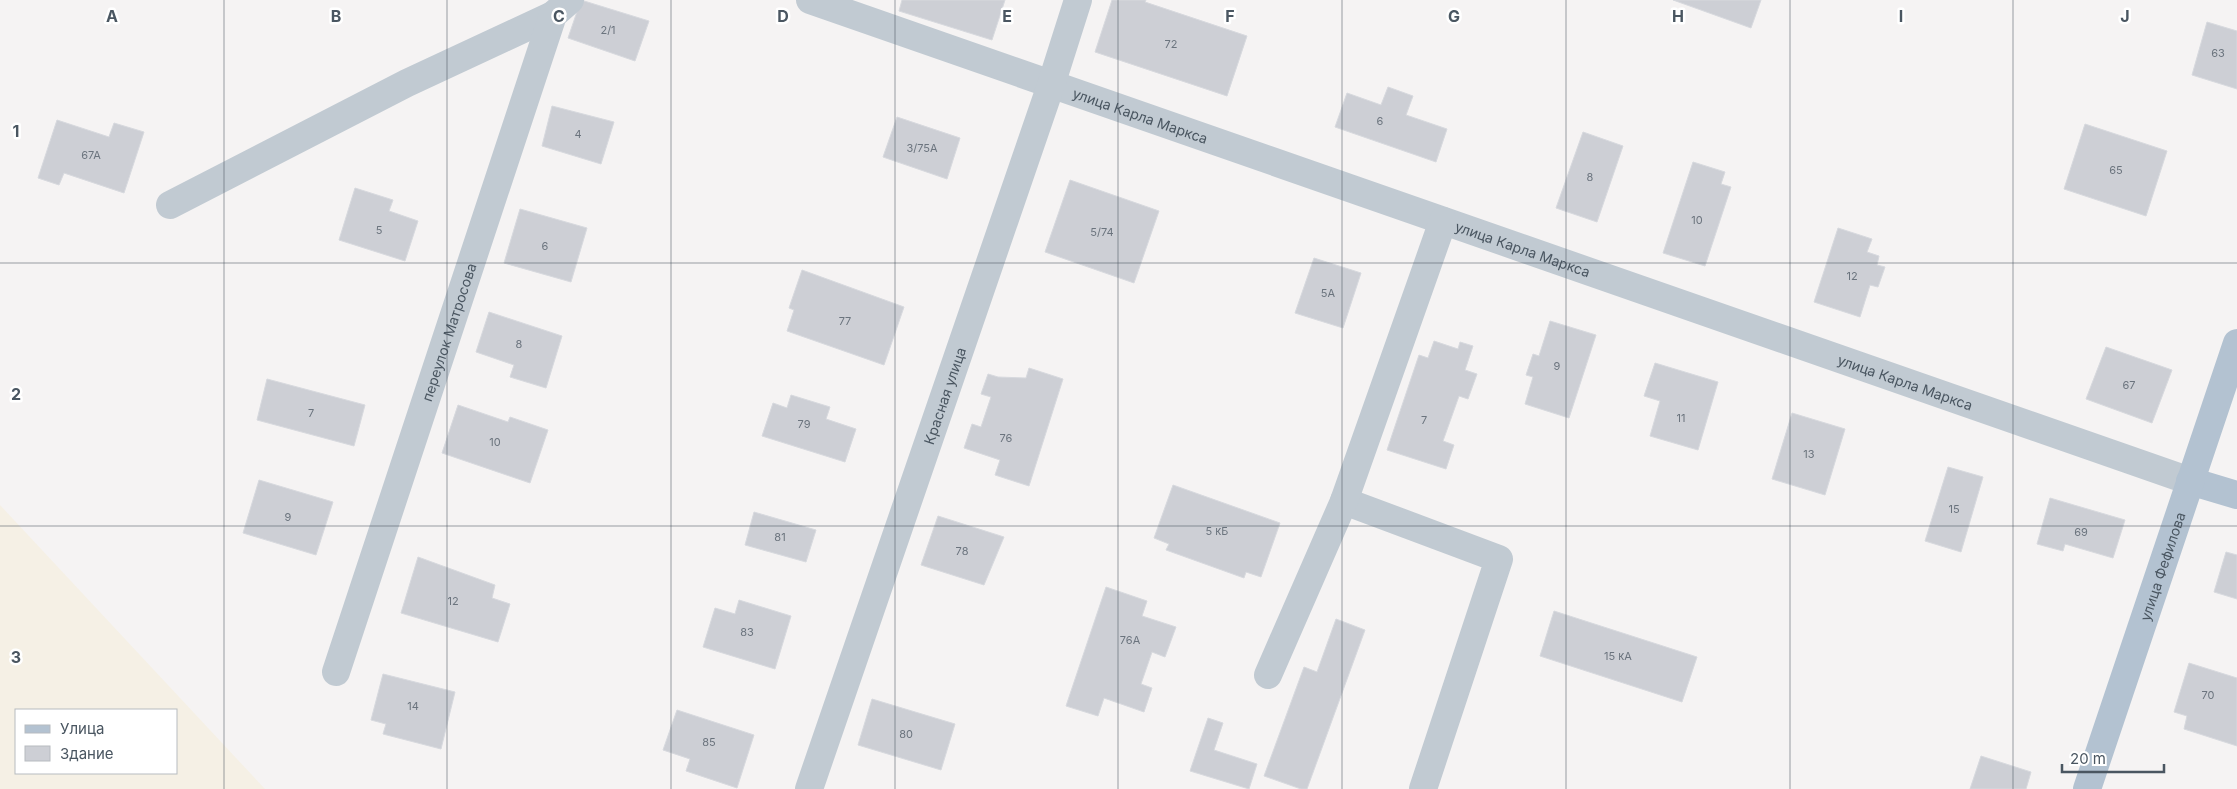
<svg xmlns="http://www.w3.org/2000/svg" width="2237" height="789" viewBox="0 0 2237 789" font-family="Inter,sans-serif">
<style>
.sand{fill:#f5f0e5;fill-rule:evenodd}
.building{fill:#cdcfd5;stroke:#d7d9de}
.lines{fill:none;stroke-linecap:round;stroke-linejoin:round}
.minor{stroke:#c1cad2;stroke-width:28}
.major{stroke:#b3c2d1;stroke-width:28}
.grid{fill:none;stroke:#4a5661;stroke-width:1;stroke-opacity:0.55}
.labels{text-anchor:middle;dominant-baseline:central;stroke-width:5;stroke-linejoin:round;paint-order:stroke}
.number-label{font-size:11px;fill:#6b747e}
.street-label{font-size:14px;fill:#4a5661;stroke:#fff}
.grid-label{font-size:16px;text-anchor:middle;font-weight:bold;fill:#4a5661;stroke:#fff;stroke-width:5;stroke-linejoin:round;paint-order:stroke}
</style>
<rect width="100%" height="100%" fill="#f5f3f3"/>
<path class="sand" d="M0 505 265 789H0ZM16 710H176V773H16Z"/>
<g class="building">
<path d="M581 0 649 21 635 61 568 38Z"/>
<path d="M902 0H1005L992 40 899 11Z"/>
<path d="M1112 0H1146L1145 2 1247 36 1227 96 1095 52Z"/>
<path d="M1673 0H1761L1751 28Z"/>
<path d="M2207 22 2237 31V89L2192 75Z"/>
<path d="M1388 87 1413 96 1406 115 1447 129 1436 162 1335 127 1347 93 1381 105Z"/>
<path d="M552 106 614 122 601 164 542 146Z"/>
<path d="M897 117 960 138 947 179 883 157Z"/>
<path d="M57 120 109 137 114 123 144 132 124 193 64 173 59 185 38 178Z"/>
<path d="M2085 124 2167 151 2146 216 2064 189Z"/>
<path d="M1583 132 1623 146 1597 222 1556 208Z"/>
<path d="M1693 162 1725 172 1721 184 1731 187 1705 266 1663 253Z"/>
<path d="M1070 180 1159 211 1134 283 1045 252Z"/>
<path d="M355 188 393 200 389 211 418 221 405 261 339 240Z"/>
<path d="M520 209 587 228 571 282 504 263Z"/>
<path d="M1838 228 1872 239 1867 252 1879 256 1877 265 1885 267 1878 287 1870 285 1860 317 1814 302Z"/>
<path d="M1314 258 1361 273 1343 328 1295 313Z"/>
<path d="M802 270 904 307 884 365 787 331 794 310 789 308Z"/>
<path d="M489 312 562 336 546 388 510 377 514 365 476 352Z"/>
<path d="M1550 321 1596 335 1569 418 1525 404 1533 377 1526 375 1533 354 1539 356Z"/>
<path d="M1434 341 1458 349 1460 342 1473 346 1465 370 1477 374 1468 399 1459 396 1443 441 1454 445 1446 469 1387 450 1419 355 1428 358Z"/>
<path d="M2106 347 2172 370 2152 423 2086 399Z"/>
<path d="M1655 363 1718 382 1698 450 1650 436 1660 401 1644 396Z"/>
<path d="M1029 368 1063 379 1029 486 995 475 1000 460 964 448 972 424 981 427 991 397 981 394 988 374 998 377 1026 378Z"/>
<path d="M267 379 365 405 354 446 257 420Z"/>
<path d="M791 395 830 407 826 419 856 429 845 462 762 436 773 403 787 408Z"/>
<path d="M458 405 508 422 510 417 548 430 530 483 442 453Z"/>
<path d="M1792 413 1845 429 1825 495 1772 479Z"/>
<path d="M1948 467 1983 477 1961 552 1925 541Z"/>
<path d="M259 480 333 502 316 555 243 533Z"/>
<path d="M1173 485 1280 523 1261 577 1246 572 1244 578 1166 550 1169 544 1154 538Z"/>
<path d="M2050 498 2125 520 2113 558 2065 544 2063 551 2037 544Z"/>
<path d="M754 512 816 530 806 562 745 545Z"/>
<path d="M938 516 1004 537 984 585 921 565Z"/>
<path d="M2226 552 2237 555V599L2214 592Z"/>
<path d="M418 557 495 585 492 598 510 604 498 642 401 613Z"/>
<path d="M1106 587 1147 601 1142 616 1176 627 1165 657 1152 652 1141 684 1152 688 1144 712 1104 698 1098 716 1066 706Z"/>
<path d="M739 600 791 616 775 669 703 647 715 608 735 614Z"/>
<path d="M1554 611 1697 657 1682 702 1540 656Z"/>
<path d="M1336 619 1365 630 1307 789H1301L1264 776 1304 667 1317 672Z"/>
<path d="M2189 663 2237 678V746L2184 729 2187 716 2174 712Z"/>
<path d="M383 674 455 692 441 749 383 734 386 724 371 720Z"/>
<path d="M872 699 955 724 941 770 858 745Z"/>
<path d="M677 710 754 735 737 788 686 771 690 759 663 750Z"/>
<path d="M1208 718 1223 723 1214 750 1257 764 1249 789 1190 771Z"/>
<path d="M1981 756 2031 772 2026 789H1970Z"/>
</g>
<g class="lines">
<g class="minor">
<path id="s1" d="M810 0 2190 481"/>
<path d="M170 205 407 83 553 15"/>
<path d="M1344 501 1499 559 1423 789"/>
<path id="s2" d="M336 672 553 15 570 0"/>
<path d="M1268 675 1344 501 1443 221"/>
<path id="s3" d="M809 789 1051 85 1078 0"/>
</g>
<g class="major">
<path d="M2190 481 2237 495"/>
<path id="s4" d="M2087 789 2237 343"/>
</g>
</g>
<path class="grid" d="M224 0V789M447 0V789M671 0V789M895 0V789M1118 0V789M1342 0V789M1566 0V789M1790 0V789M2013 0V789M0 263H2237M0 526H2237"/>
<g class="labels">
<g class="number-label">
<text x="608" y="30">2/1</text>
<text x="1171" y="44">72</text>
<text x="2218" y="53">63</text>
<text x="1380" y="121">6</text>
<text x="578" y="134">4</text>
<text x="922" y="148">3/75А</text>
<text x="91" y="155">67А</text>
<text x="2116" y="170">65</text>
<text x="1590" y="177">8</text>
<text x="1697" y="220">10</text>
<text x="379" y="230">5</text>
<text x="1102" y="232">5/74</text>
<text x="545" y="246">6</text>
<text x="1852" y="276">12</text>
<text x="1328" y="293">5А</text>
<text x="845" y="321">77</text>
<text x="519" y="344">8</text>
<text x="1557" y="366">9</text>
<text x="2129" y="385">67</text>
<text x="311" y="413">7</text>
<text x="1681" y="418">11</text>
<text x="1424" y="420">7</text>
<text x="804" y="424">79</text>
<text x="1006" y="438">76</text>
<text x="495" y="442">10</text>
<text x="1809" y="454">13</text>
<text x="1954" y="509">15</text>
<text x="288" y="517">9</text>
<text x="1217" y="531">5 кБ</text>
<text x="2081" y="532">69</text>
<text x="780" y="537">81</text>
<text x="962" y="551">78</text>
<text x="453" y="601">12</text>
<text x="747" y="632">83</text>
<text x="1130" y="640">76А</text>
<text x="1618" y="656">15 кА</text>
<text x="2208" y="695">70</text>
<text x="413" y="706">14</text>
<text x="906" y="734">80</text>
<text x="709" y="742">85</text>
</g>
<g class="street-label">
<text stroke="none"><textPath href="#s1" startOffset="350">улица Карла Маркса</textPath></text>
<text stroke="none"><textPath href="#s1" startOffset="755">улица Карла Маркса</textPath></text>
<text stroke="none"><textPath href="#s2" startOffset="358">переулок Матросова</textPath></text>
<text stroke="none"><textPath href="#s1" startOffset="1160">улица Карла Маркса</textPath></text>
<text stroke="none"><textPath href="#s3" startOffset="416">Красная улица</textPath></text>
<text stroke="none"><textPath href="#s4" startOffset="235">улица Фефилова</textPath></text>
</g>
</g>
<g class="grid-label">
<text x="112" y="22">A</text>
<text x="336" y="22">B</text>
<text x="559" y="22">C</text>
<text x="783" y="22">D</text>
<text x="1007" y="22">E</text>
<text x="1230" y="22">F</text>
<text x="1454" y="22">G</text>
<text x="1678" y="22">H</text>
<text x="1901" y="22">I</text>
<text x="2125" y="22">J</text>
<text x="16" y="137">1</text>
<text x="16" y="400">2</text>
<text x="16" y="663">3</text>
</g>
<rect x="15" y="709" width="162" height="65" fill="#ffffff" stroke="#b7bbc0"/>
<rect x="25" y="725" width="25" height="8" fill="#b3c2d1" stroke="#b7bbc0"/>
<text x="60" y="734" font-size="15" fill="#4a5661">Улица</text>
<rect x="25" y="746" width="25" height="15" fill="#cdcfd5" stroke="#b7bbc0"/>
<text x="60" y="759" font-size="15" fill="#4a5661">Здание</text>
<path d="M2062 764v8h102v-8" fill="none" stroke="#4a5661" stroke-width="2.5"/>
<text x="2070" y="764" font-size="15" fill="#4a5661" stroke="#ffffff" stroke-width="4" paint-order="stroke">20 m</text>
</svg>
